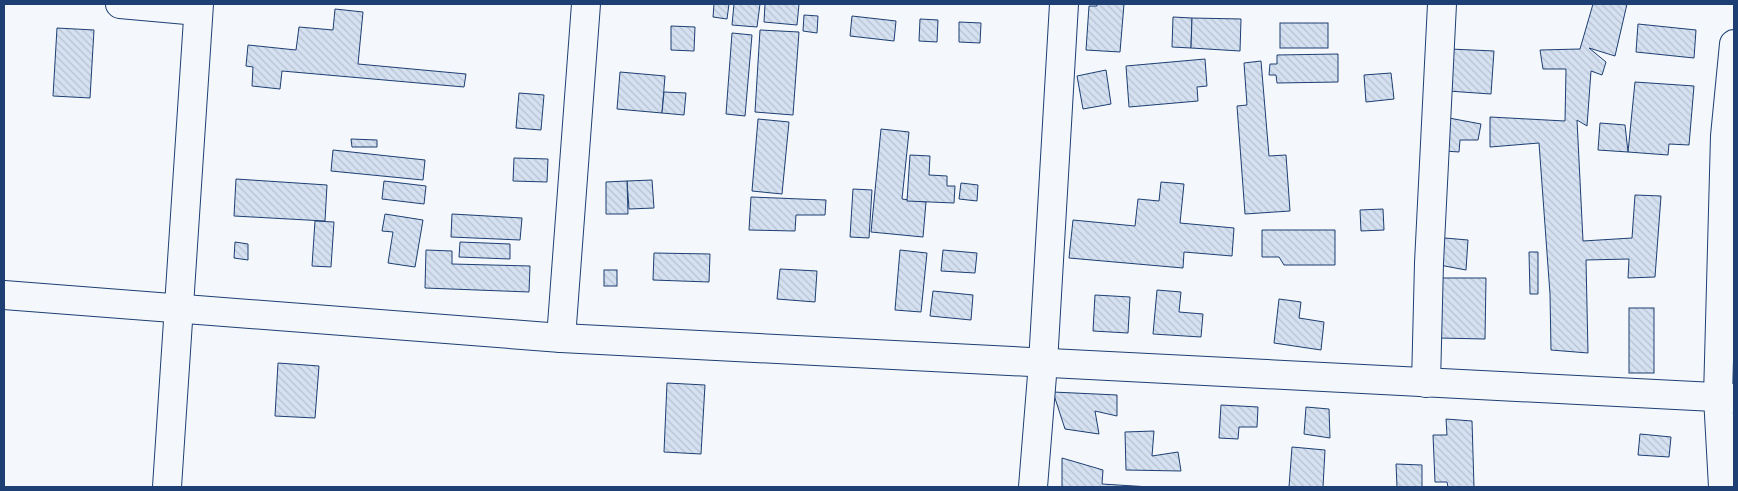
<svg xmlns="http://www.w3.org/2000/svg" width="1738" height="491" viewBox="0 0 1738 491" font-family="Rubik,sans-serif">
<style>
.building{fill:url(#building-back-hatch);stroke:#1d3f73}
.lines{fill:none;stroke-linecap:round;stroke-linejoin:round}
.minor-casing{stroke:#1d3f73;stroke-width:30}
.minor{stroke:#f4f7fb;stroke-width:28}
</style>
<defs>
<pattern id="building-back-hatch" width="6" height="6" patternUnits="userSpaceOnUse" patternTransform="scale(1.25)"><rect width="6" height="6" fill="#d5e0f0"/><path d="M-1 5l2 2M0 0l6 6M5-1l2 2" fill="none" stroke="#b6c1d1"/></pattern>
</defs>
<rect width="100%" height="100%" fill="#f4f7fb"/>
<g class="building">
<path d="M714 4H729L727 19 713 17Z"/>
<path d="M734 4H760L757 27 732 25Z"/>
<path d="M765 4H799L797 25 764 22Z"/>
<path d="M1097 4H1124L1120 52 1086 50 1089 6H1097Z"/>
<path d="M1593 4H1627L1615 56 1589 48 1606 62 1602 75 1591 71 1587 126 1577 120 1583 241 1632 238 1635 195 1661 196 1655 277 1628 278 1629 259 1586 260 1588 353 1551 350 1550 294 1539 143 1490 147V117L1565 121 1566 69H1543L1540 50 1580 49Z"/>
<path d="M335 9 363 12 358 64 466 74 464 87 282 71 280 89 252 86 253 67 246 66 248 45 296 50 299 27 333 30Z"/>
<path d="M804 15 818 16 817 33 803 31Z"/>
<path d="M852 16 896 21 894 41 850 36Z"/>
<path d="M1173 17 1192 18 1191 48 1172 47Z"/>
<path d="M1192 18 1241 19 1240 51 1191 48Z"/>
<path d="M920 19 938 20 937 42 919 41Z"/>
<path d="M959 22 981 23 980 43 959 42Z"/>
<rect x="1280" y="23" width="48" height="25"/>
<path d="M1638 24 1696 30 1694 58 1636 52Z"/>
<path d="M671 26 695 27 694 51 671 50Z"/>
<path d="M57 28 94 30 90 98 53 96Z"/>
<path d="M760 30 799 32 793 115 755 112Z"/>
<path d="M732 33 752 35 745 116 726 114Z"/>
<path d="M1450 49 1494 51 1491 94 1448 91Z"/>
<path d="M1338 54V82L1277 83 1276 75H1269L1270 64H1277V55Z"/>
<path d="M1205 59 1207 86 1197 87 1198 101 1129 107 1126 66Z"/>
<path d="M1261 61 1269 156 1286 155 1290 211 1245 214 1237 106 1247 105 1244 63Z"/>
<path d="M1106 70 1111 104 1083 109 1077 76Z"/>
<path d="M620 72 665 76 662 113 617 109Z"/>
<path d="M1391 73 1394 99 1366 102 1364 75Z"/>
<path d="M1635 82 1694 86 1689 145 1669 144 1668 155 1628 152Z"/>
<path d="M664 92 686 93 684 115 662 113Z"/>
<path d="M519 93 544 95 541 130 516 128Z"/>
<path d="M1449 118 1481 124 1478 140H1460L1459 152 1445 151Z"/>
<path d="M758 119 789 122 782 194 752 191Z"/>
<path d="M1600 123 1625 125 1628 152 1598 150Z"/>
<path d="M881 129 909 132 902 199 926 202 923 237 871 232Z"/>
<path d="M351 139 377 140V147H352Z"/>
<path d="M333 150 425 160 423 180 331 171Z"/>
<path d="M910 155 930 156 929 175 947 176V186H955L954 203 907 201Z"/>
<path d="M514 158 548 159 547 182 513 181Z"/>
<path d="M236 179 327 185 325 221 234 216Z"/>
<path d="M652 180 654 208 629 209 627 181Z"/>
<path d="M384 181 426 186 424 204 382 199Z"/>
<path d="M627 181 628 214H606V182Z"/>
<path d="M1161 182 1184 184 1180 223 1234 228 1232 256 1184 252 1183 268 1069 258 1073 220 1135 226 1138 199 1159 201Z"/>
<path d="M961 183 978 185 977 201 959 199Z"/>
<path d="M853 189 872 190 869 238 850 237Z"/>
<path d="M751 197 826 200 825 215H796L795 231 749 230Z"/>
<path d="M1383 209 1384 230 1361 231 1360 210Z"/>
<path d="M385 214 423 220 415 267 388 263 393 232 382 231Z"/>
<path d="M452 214 522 218 520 240 451 237Z"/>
<path d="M315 221 334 222 331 267 312 266Z"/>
<path d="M1262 230H1335V265H1284L1279 257H1262Z"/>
<path d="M1433 237 1468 240 1466 270 1429 263Z"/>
<path d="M235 242 248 244V260L234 258Z"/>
<path d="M460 242 510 244V259L459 257Z"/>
<path d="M426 250 452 251V264L530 266 529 292 425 288Z"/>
<path d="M900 250 927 253 921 312 895 310Z"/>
<path d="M943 250 977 253 975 273 941 271Z"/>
<path d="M1529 252H1538V294H1530Z"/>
<path d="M654 253 710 254 709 282 653 280Z"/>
<path d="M780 269 817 271 815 302 777 299Z"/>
<rect x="604" y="270" width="13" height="16"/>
<path d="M1439 278H1486L1485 339 1439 338Z"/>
<path d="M1157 290 1181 292 1179 312 1203 314 1201 337 1153 334Z"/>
<path d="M933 291 973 295 971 320 930 316Z"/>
<path d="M1095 295 1130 297 1128 333 1093 331Z"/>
<path d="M1279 299 1301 302 1299 318 1324 322 1321 350 1274 343Z"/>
<rect x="1629" y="308" width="25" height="65"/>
<path d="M278 363 319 366 315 418 275 416Z"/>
<path d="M667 383 705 385 701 454 664 452Z"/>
<path d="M1053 392 1117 395V416L1095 411 1099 434 1065 429Z"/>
<path d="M1221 405 1258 407 1257 427H1239L1238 439 1219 438Z"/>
<path d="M1306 407 1329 409 1330 438 1304 434Z"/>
<path d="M1446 419 1472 421 1474 487H1448L1447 482H1435L1433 435H1447Z"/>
<path d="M1154 431 1152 456 1178 452 1181 471 1126 470 1125 432Z"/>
<path d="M1640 434 1671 437 1669 457 1638 455Z"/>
<path d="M1292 447 1325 450 1323 487H1289Z"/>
<path d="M1062 458 1103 470 1102 484 1150 487H1062Z"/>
<path d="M1396 464 1422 465V487H1397Z"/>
</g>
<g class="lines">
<defs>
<g id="minor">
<path d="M120 4 198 11"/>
<path d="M4 295 561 338 1734 398"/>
<path d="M561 338 586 4"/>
<path d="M1426 383 1429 263 1442 4"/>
<path d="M167 487 199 4"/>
<path d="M1033 487 1043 363 1064 4"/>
<path d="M1723 487 1718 397 1725 136 1734 44"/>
</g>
</defs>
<use href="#minor" class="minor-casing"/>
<use href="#minor" class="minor"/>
</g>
<rect width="1738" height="491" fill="none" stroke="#1d3f73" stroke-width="10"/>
</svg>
